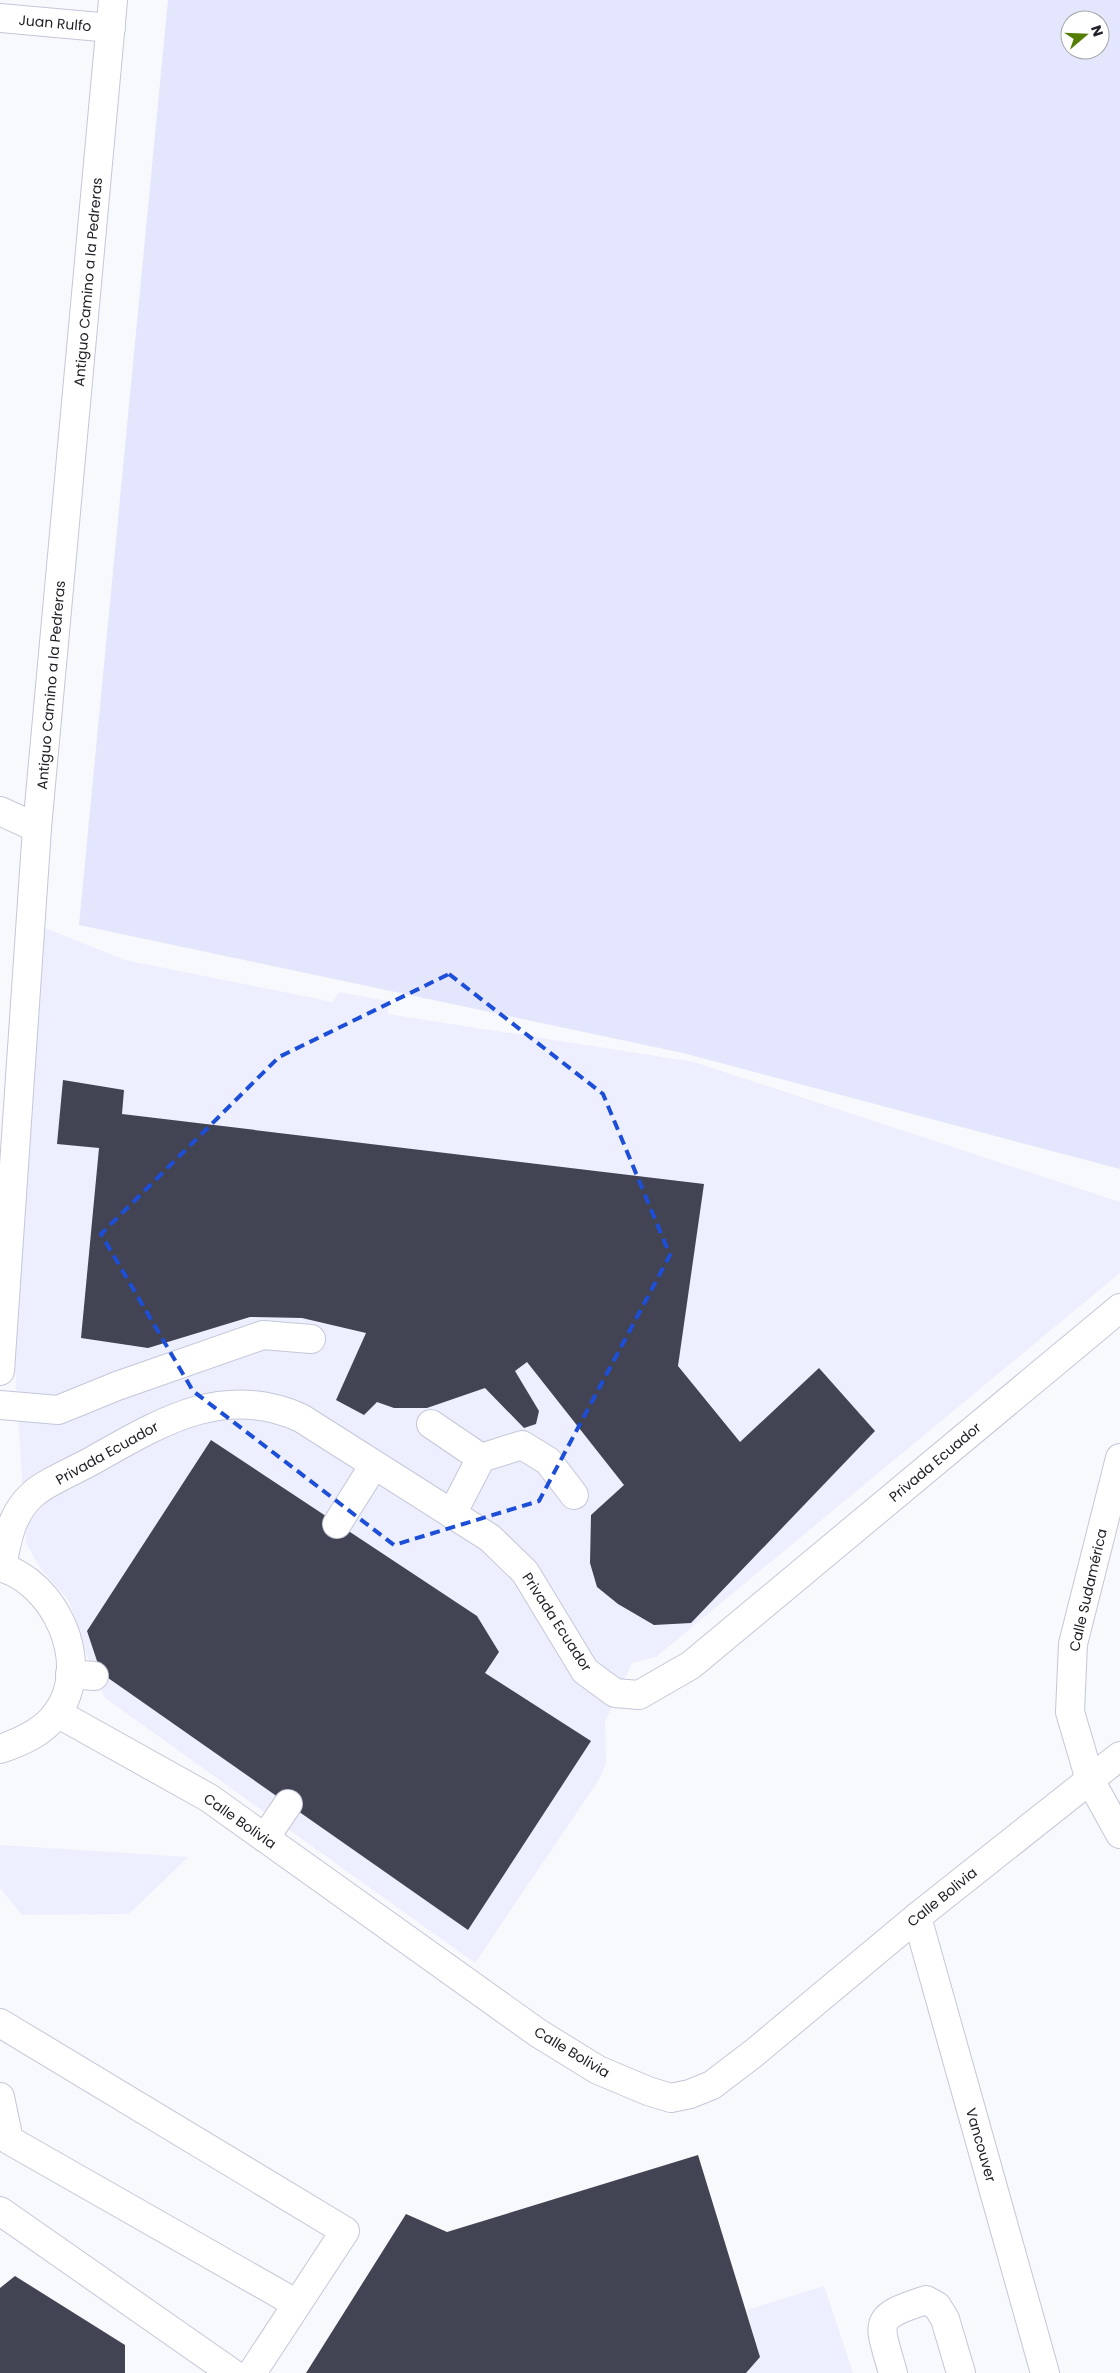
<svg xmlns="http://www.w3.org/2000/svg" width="1120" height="2373" viewBox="0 0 1120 2373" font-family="Poppins,sans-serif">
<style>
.built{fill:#edefff}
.green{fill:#e3e6fc;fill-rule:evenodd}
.building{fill:#424453}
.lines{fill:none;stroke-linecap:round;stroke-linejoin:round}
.minor-casing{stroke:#c4c7d9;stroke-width:30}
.minor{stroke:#fff;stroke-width:28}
.marked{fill:none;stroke:#1d4ed8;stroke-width:4;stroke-dasharray:10 6;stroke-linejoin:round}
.labels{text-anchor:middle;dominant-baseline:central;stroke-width:5;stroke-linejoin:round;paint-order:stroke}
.street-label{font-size:14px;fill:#212229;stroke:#fff}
</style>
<rect width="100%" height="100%" fill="#f8f9fc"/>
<g class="built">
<path d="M35 924 125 960 333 1002 339 992 388 1001V1014L694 1062 1120 1202V1273L656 1657 632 1663 605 1722 606 1764 598 1781 475 1963 105 1698 94 1676 69 1601 40 1568 26 1543 15 1369 20 1183Z"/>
<path d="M0 1845 188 1857 129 1914 22 1915 0 1888Z"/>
<path d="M824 2286 853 2373H746L760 2357 747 2310Z"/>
</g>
<path class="green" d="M168 0H1120V1169L683 1053 79 925ZM1070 20H1100V50H1070Z"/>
<g class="building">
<path d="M63 1080 124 1090 122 1114 704 1184 678 1366 740 1442 819 1368 875 1431 691 1623 654 1625 618 1604 597 1587 590 1563 591 1515 624 1485 527 1362 515 1371 539 1411 536 1424 524 1428 485 1388 427 1408H394L377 1402 364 1415 336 1400 366 1333 302 1318 250 1317 148 1348 81 1338 99 1148 57 1144Z"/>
<path d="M211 1440 477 1616 499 1652 485 1673 591 1741 468 1930 101 1673 87 1631Z"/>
<path d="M698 2155 760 2357 746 2373H306L406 2214 447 2232Z"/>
<path d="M15 2276 125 2345V2373H0V2288Z"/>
</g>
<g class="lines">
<defs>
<g id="minor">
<path d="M0 18 111 28"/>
<path d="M0 811 37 828"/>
<path d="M0 1371 37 828 113 0"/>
<path d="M0 1405 58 1410 117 1386 263 1335 311 1339"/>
<path d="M431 1424 481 1458"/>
<path d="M1120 1458 1073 1644 1070 1712 1090 1780 1120 1834"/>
<path d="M452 1514 481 1458 522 1445 548 1461 574 1495"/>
<path d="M337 1524 374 1465"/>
<path d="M0 1567C55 1582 93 1664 57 1713 44 1732 21 1742 0 1749"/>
<path d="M2 1567C7 1540 11 1514 32 1495 43 1484 73 1471 88 1463 158 1424 221 1382 301 1418L490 1538 525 1572 585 1671 615 1693 639 1695 691 1665 1120 1308"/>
<path d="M70 1674 94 1676"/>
<path d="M57 1713 209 1798 538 2033 598 2070 648 2091 671 2098 690 2094 712 2085 754 2053 917 1917 1120 1756"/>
<path d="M265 1838 288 1804"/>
<path d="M917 1917 1045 2373"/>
<path d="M0 2023 345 2231 252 2373"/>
<path d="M0 2097 9 2140 297 2304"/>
<path d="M0 2211 232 2373"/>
<path d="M893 2373C879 2322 870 2318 926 2300L937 2306 945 2319 961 2373"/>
</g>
</defs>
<use href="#minor" class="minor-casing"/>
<use href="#minor" class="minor"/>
</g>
<path class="marked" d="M449 974 603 1094 670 1255 539 1501 394 1545 193 1391 101 1234 279 1057Z"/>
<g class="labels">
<g class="street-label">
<text transform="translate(55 23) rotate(5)">Juan Rulfo</text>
<text transform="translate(88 282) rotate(-85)">Antiguo Camino a la Pedreras</text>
<text transform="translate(51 685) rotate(-85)">Antiguo Camino a la Pedreras</text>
<text transform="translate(107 1453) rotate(-29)">Privada Ecuador</text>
<text transform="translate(935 1462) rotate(-40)">Privada Ecuador</text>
<text transform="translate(1088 1590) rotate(-77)">Calle Sudamérica</text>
<text transform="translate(557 1622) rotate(57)">Privada Ecuador</text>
<text transform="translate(240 1821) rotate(35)">Calle Bolivia</text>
<text transform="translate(942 1897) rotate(-39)">Calle Bolivia</text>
<text transform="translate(572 2052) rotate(31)">Calle Bolivia</text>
<text transform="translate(981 2145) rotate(74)">Vancouver</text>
</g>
</g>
<g transform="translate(1085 35) rotate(71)"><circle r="24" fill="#ffffff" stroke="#a6a7a9"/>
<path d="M0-4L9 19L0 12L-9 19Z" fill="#537e03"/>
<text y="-8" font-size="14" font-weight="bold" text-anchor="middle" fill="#212229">N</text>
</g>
</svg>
